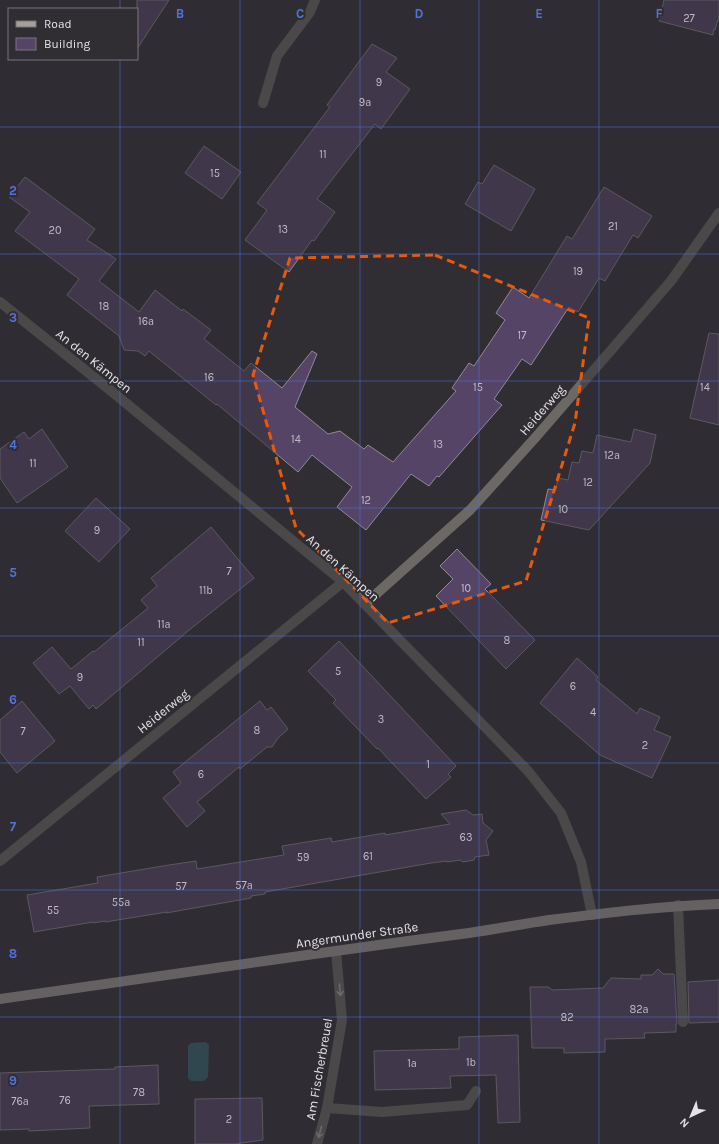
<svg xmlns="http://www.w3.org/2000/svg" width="719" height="1144" viewBox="0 0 719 1144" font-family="Karla,sans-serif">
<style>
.water{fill:#316771}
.building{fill:#564466;stroke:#8f8b93}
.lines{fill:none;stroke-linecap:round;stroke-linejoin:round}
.minor{stroke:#6b6865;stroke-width:10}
.major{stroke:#a6a09b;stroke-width:10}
.oneway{stroke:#b4b1b2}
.marked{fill:none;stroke:#e8590c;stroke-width:3;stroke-dasharray:8 5;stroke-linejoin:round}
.grid{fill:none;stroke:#4f73dc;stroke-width:1;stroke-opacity:0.55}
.labels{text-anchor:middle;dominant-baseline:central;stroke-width:4;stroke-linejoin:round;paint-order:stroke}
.number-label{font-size:11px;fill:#c0bac6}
.street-label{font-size:13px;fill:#e4e2e6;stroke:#302d33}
.grid-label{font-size:13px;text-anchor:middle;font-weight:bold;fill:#4f73dc;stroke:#302d33;stroke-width:4;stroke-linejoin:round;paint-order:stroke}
</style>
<rect width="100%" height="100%" fill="#302d33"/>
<path class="water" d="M206 1042 209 1045 208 1077 204 1081H191L188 1078V1046L191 1043Z"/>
<g class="building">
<path d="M137 0H169L137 49Z"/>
<path d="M664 0H719V16L715 30 714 29 713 35 659 21Z"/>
<path d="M372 44 397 58 386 72 410 89 381 129 375 124 317 199 335 212 314 241 312 240 289 272 245 240 267 210 257 203 330 107 327 105Z"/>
<path d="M204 146 241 172 222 199 185 173Z"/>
<path d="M494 165 535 189 511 231 465 204 478 182 482 184Z"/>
<path d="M25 177 95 229 87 240 116 259 99 281 139 312 155 290 182 311 183 309 211 330 204 339 244 371 251 363 282 388 312 351 317 354 295 407 328 434 340 431 364 449 368 445 393 462 456 391 452 388 469 363 474 366 505 320 496 313 513 287 529 298 567 236 572 239 604 187 652 216 638 238 633 235 605 281 599 278 578 312 569 307 531 365 522 359 494 399 502 405 439 477 437 476 429 486 411 474 366 530 337 507 352 487 312 455 298 472 217 404 216 405 149 351 145 356 138 351 124 350 119 336 67 295 79 279 15 231 30 212 9 197Z"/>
<path d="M709 333 719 334V425L690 418Z"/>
<path d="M42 429 68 467 17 503 0 478V449L24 432 29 439Z"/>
<path d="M634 429 656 435 650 463 589 530 541 520 548 489 556 490 558 478 568 480 572 462 579 463 582 451 593 453 597 435 631 442Z"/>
<path d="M96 498 130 529 99 562 65 531Z"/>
<path d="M211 527 254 578 188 631 96 709 93 705 89 709 70 686 59 694 33 663 52 647 71 669 93 651 94 652 148 608 141 600 157 586 151 578Z"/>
<path d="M457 549 491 584 485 589 535 640 506 669 436 596 453 579 440 566Z"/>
<path d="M339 641 456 766 448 774 451 777 426 799 378 748 377 749 333 703 336 700 308 671Z"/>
<path d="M577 658 598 677 596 680 637 714 640 708 660 717 654 730 671 737 652 778 600 755 540 703Z"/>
<path d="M22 701 55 741 17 773 0 752V720Z"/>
<path d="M260 701 267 710 271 707 288 729 278 738 272 747H267L240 769 239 767 197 802 205 811 187 827 163 798 181 783 173 772Z"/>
<path d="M466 810 473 815 482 814 483 823 493 831 486 840 489 855 475 857 474 860 463 862 460 860 447 862V861L431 863 265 892V894L251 896V898L166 913 167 912 105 922V921L93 923V922L34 932 27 895 98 883 97 877 169 865 196 861 197 869 284 855 282 846 331 838 332 842 385 833V835L450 824 441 814Z"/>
<path d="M658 969 663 974H674L677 1024H676V1032L644 1033 645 1038 605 1039V1052L564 1053V1048H532L530 987H549L552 990 603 988 611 978 641 979V975H652Z"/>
<path d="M719 980V1022L689 1023 688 982Z"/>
<path d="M518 1035 520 1122 498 1123 496 1075 450 1076 451 1088 375 1090 374 1051 459 1049V1037Z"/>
<path d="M158 1065 159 1104 89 1106 90 1128 29 1131V1129L0 1130V1073L115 1069V1067Z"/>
<path d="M262 1098 263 1140 235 1144H195V1099Z"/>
</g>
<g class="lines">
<g class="minor">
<path d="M263 103 277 56 310 12 315 0"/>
<path d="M0 302 110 390 343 582 528 771 561 813 581 862 592 915"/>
<path d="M365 604 470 510 535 438 671 281 719 213"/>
<path d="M0 861 343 582"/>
<path d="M678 905 683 1022"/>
<path d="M327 1108 382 1112 467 1105 476 1091"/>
<path d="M317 1144 327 1108 342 1020 336 951"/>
</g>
<path class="major" d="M0 999C156 977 313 953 469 933 496 929 522 924 549 920 605 913 662 906 719 904"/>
</g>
<defs><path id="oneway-shaft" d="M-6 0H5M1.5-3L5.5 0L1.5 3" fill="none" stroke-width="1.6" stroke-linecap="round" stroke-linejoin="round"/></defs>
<g class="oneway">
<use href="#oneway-shaft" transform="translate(340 990) rotate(85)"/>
<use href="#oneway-shaft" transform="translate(320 1132) rotate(105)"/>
</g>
<path d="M0 0H719V1144H0ZM435 255 589 318 575 423 526 581 388 623 296 528 253 375 290 258Z" fill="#302d33" fill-opacity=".55" fill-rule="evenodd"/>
<path class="marked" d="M435 255 589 318 575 423 526 581 388 623 296 528 253 375 290 258Z"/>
<path class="grid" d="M120 0V9M240 0V1144M360 0V1144M479 0V1144M599 0V1144M120 59V1144M0 127H719M0 254H719M0 381H719M0 508H719M0 636H719M0 763H719M0 890H719M0 1017H719"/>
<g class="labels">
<g class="number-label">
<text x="689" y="18">27</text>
<text x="379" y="82">9</text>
<text x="365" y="102">9a</text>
<text x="323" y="154">11</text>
<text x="215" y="173">15</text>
<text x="613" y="226">21</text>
<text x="283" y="229">13</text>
<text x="55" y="230">20</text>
<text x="578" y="271">19</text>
<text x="104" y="306">18</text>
<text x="146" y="321">16a</text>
<text x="522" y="335">17</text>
<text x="209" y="377">16</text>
<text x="478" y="387">15</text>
<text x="705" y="387">14</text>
<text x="296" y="439">14</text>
<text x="438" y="444">13</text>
<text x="612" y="455">12a</text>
<text x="33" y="463">11</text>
<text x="588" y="482">12</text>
<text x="366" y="500">12</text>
<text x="563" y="509">10</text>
<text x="97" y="530">9</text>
<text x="229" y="571">7</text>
<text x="466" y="588">10</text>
<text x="206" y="590">11b</text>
<text x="164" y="624">11a</text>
<text x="507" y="640">8</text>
<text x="141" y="642">11</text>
<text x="338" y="671">5</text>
<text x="80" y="677">9</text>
<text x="573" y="686">6</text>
<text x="593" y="712">4</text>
<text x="381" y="719">3</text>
<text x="257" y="730">8</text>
<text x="23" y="731">7</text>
<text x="645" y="745">2</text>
<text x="428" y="764">1</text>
<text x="201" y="774">6</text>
<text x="466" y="837">63</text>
<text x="368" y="856">61</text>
<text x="303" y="857">59</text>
<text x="244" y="885">57a</text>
<text x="181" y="886">57</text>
<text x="121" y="902">55a</text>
<text x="53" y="910">55</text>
<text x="639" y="1009">82a</text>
<text x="567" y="1017">82</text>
<text x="471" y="1062">1b</text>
<text x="412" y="1063">1a</text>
<text x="139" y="1092">78</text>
<text x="65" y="1100">76</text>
<text x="20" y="1101">76a</text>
<text x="229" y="1119">2</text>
</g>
<g class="street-label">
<text transform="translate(94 361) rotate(39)">An den Kämpen</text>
<text transform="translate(542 410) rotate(-49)">Heiderweg</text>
<text transform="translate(343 568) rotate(42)">An den Kämpen</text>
<text transform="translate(163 711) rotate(-39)">Heiderweg</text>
<text transform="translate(357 935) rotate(-8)">Angermunder Straße</text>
<text transform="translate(319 1069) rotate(-80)">Am Fischerbreuel</text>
</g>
</g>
<g class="grid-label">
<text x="180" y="18">B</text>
<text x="300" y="18">C</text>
<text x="419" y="18">D</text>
<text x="539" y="18">E</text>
<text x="659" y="18">F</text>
<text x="13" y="195">2</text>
<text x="13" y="322">3</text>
<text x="13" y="449">4</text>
<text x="13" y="577">5</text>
<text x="13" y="704">6</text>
<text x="13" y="831">7</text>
<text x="13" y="958">8</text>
<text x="13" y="1085">9</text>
</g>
<rect x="8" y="8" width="130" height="52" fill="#302d33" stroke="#78757b"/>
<rect x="16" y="21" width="20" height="6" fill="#a6a09b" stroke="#78757b"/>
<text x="44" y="28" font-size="12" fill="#e4e2e6">Road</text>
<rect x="16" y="38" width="20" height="12" fill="#564466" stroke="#78757b"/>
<text x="44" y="48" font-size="12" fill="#e4e2e6">Building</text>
<g transform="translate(691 1116) rotate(224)" stroke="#302d33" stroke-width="3" paint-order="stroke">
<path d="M0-3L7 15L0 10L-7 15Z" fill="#e4e2e6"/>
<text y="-6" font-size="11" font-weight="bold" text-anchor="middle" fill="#e4e2e6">N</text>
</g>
</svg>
